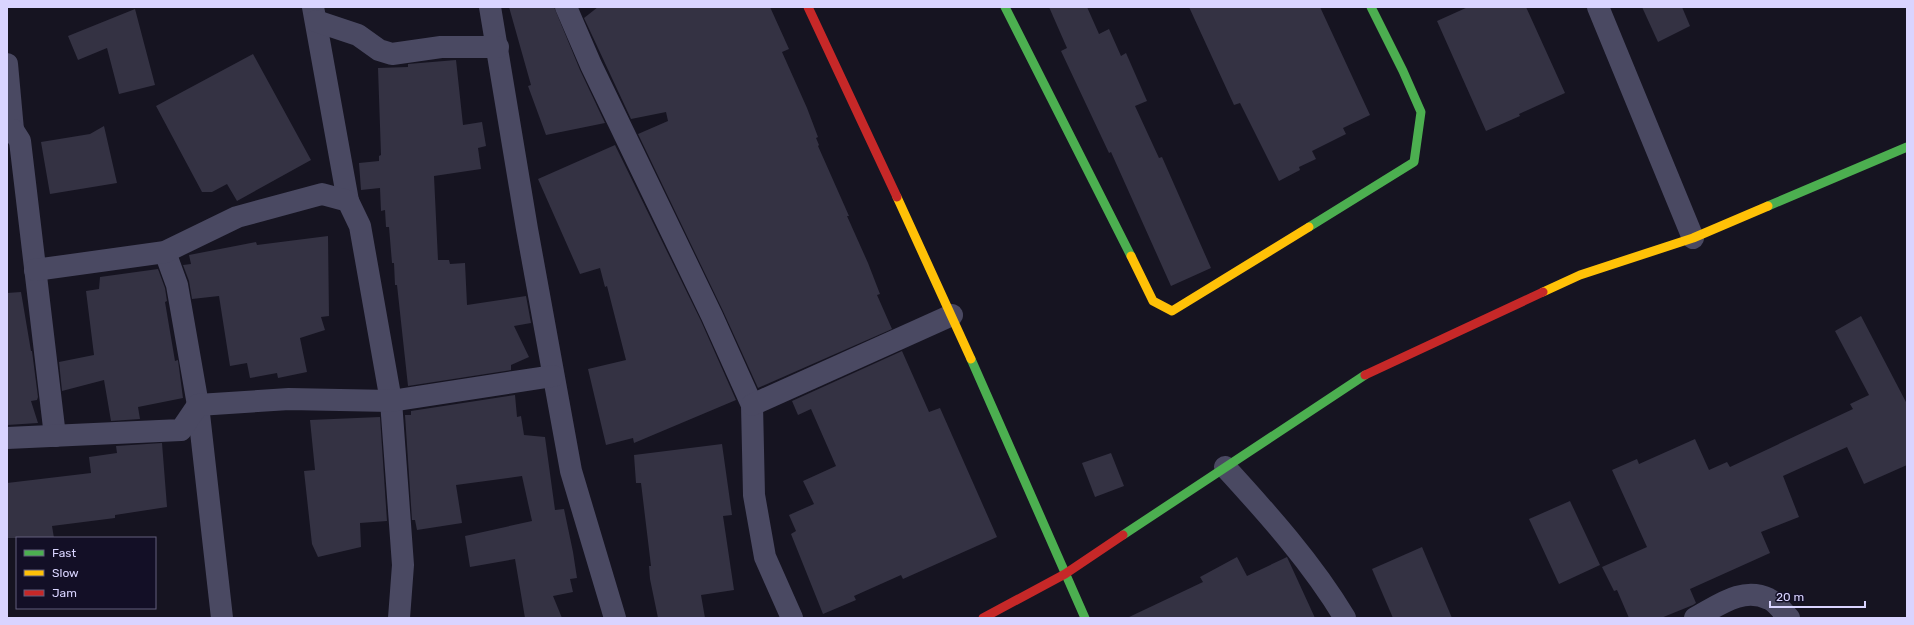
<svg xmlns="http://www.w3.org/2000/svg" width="1914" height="625" viewBox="0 0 1914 625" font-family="Rubik,sans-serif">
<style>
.building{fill:#343243}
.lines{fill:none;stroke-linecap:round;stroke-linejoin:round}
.street{stroke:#4a4962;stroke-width:22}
.fast{stroke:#4caf50;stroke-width:9}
.slow{stroke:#ffc107;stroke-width:9}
.jam{stroke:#c62828;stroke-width:9}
</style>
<rect width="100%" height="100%" fill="#161421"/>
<g class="building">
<path d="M509 7H554L580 70 605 123 546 135 528 86 531 85Z"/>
<path d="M598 7H770L789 49 782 52 807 108 818 137 816 138 819 145 818 146 849 216H847L868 263 880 294 877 295 892 329 758 388 723 311 638 134 668 121 666 112 631 119 584 18Z"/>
<path d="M1049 7H1087L1099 34 1109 29 1121 56 1126 53 1147 101 1135 106 1159 158 1162 157 1211 268 1171 286 1111 152 1109 153 1061 51 1067 48Z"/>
<path d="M1189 7H1320L1370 115 1343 128 1346 134 1312 151 1316 159 1299 167 1300 170 1279 181 1240 103 1234 105Z"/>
<path d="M1468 7H1526L1565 93 1519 114 1520 116 1486 131 1437 21Z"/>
<path d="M1642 7H1682L1690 26 1658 42Z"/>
<path d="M135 9 155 85 119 94 107 48 78 60 68 36Z"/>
<path d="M253 54 311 160 237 201 227 184 212 192H202L156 106Z"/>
<path d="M456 60 463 125 482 122 486 146 478 148 481 169 434 176 438 260H449L450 264 465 263 467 305 526 296 531 323 514 326 529 357 511 365V370L408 386 397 285H395L394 263H392L389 227H386L385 210 381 211 380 188 361 190 359 163 379 161V156L381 155 378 68 408 67V64Z"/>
<path d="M104 126 117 183 50 194 41 142 90 134Z"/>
<path d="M615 145 701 321 736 400 634 443 633 438 606 445 588 369 626 360 607 286 605 287 600 268 580 274 538 179Z"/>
<path d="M328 236 329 316 321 317 325 330 300 338 307 372 278 378 277 373 250 378 247 363 230 366 219 296 192 299 189 281 183 265 191 264 189 255 256 242 257 245Z"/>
<path d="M158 269 165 288 167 301 165 302 175 361 178 360 183 398 138 407 140 419 111 421 104 380 62 391 59 362 94 355 86 291 99 289 100 277Z"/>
<path d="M21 292 31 351H32L38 397 37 400 31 401 38 423 7 425V293Z"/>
<path d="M1861 316 1907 404V465L1864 484 1847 447 1783 476 1799 517 1761 532 1770 553 1690 589 1696 603 1693 605 1661 618H1629L1617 590 1614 591 1602 567 1647 547 1612 470 1637 459 1639 464 1695 439 1709 470 1727 462 1730 467 1853 409 1850 404 1869 395 1835 331Z"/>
<path d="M902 351 929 412 940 408 997 537 903 579 901 575 854 596 856 600 823 614 791 534 796 531 789 515 814 504 803 481 836 466 811 409 798 415 792 401Z"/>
<path d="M515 395 517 417 521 416 524 435 545 437 555 510 564 509 573 552 577 578 570 579 573 592 553 596 562 618H525L515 559 470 567 465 536 532 521 522 476 456 485 462 523 417 530 415 520H412L405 415H411V411Z"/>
<path d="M380 417 387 521 360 523 361 547 318 557 312 544 304 471 315 470 310 420Z"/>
<path d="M162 443 167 507 115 515V518L52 526 54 538H7V483L91 473 89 457 117 453 116 446Z"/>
<path d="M722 444 732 515 723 516 734 590 701 595 705 618H658L650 579 649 566H651L641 483H636L634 455Z"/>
<path d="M1111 453 1124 486 1095 497 1082 463Z"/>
<path d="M1570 501 1600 565 1559 584 1529 519Z"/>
<path d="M1422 547 1452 618H1393L1372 569Z"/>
<path d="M1237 557 1247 576 1287 557 1315 618H1127L1203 582 1200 577Z"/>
</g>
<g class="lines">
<g class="street">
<path d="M313 7 348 201"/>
<path d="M490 7 527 229 571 471 615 618"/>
<path d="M566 7 591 65 712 316 752 405 754 495 765 557 792 618"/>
<path d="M1598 7 1693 238"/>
<path d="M316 21 358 35 379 50 392 54 441 47H498"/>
<path d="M7 64 13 130"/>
<path d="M7 130H13L20 141 55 436"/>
<path d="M165 252 177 285 198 405 222 618"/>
<path d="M35 270 165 252 237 217 322 194 348 201 360 226 391 401 403 565 399 618"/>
<path d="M752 405 952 315"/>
<path d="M7 438 181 430 198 405 289 399 391 401 553 376"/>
<path d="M1225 467C1268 514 1312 563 1345 618"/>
<path d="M1695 618C1718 606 1742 586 1769 599 1776 602 1783 612 1789 618"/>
</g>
<g class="fast">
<path d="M1005 7 1131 256"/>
<path d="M1768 206 1907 147"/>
<path d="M1309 227 1414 162 1421 112 1403 71 1371 7"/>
<path d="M971 359 1085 618"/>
<path d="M1123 535 1365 375"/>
</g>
<g class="slow">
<path d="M897 197 971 359"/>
<path d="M1131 256 1153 301 1172 311 1309 227"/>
<path d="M1543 292 1580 275 1693 238 1768 206"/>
</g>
<g class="jam">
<path d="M808 7 897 197"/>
<path d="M1365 375 1543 292"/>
<path d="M983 618 1065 574 1123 535"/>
</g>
</g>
<rect width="1914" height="625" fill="none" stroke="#d9d4ff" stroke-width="16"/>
<rect x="16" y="537" width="140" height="72" fill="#130f26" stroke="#625e7d"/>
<rect x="24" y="550" width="20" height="6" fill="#4caf50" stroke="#625e7d"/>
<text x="52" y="557" font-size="12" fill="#d9d4ff">Fast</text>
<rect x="24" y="570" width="20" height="6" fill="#ffc107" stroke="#625e7d"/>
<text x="52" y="577" font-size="12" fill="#d9d4ff">Slow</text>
<rect x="24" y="590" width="20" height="6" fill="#c62828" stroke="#625e7d"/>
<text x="52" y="597" font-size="12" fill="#d9d4ff">Jam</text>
<path d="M1770 601v6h95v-6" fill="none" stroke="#d9d4ff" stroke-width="2"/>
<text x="1776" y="601" font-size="12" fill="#d9d4ff" stroke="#130f26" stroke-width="3" paint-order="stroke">20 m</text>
</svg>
